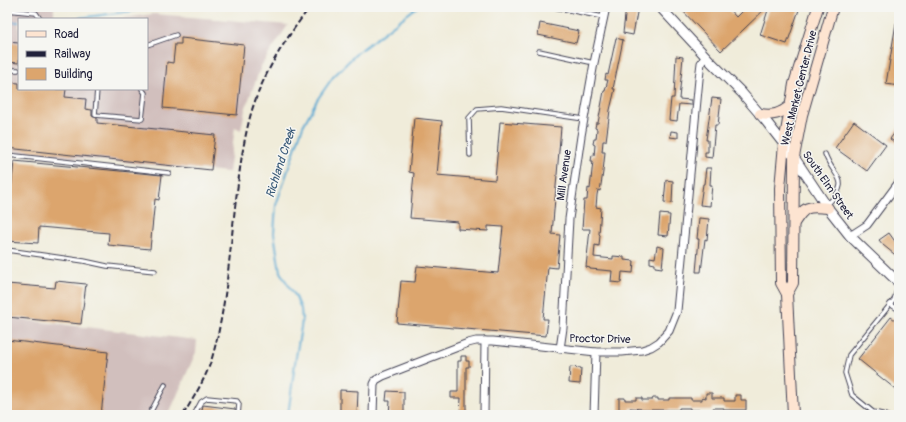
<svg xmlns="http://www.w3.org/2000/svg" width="906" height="422" viewBox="0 0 906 422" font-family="Pangolin,sans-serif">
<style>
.industrial{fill:#d1bfbd}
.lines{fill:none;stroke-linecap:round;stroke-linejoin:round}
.stream{stroke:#57a8d2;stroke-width:2}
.building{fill:#dca56d}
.service-casing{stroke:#414053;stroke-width:5.5}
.minor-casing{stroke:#414053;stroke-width:9}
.tertiary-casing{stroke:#414053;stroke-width:11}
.secondary-casing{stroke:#414053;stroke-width:12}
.service{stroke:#fff;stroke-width:3.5}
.minor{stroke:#fff;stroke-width:7}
.tertiary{stroke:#fff;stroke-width:9}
.secondary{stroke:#fde4d1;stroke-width:10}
.rail{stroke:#22223b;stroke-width:2;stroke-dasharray:6 3;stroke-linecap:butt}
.labels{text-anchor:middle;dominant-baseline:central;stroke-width:3;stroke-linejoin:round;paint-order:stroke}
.street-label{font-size:11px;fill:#22223b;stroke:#f6f6f2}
.water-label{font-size:12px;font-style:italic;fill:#375877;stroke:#f6f6f2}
</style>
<rect width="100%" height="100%" fill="#f6f6f2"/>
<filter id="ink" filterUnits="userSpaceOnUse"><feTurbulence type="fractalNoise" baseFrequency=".025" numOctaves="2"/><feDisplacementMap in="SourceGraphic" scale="8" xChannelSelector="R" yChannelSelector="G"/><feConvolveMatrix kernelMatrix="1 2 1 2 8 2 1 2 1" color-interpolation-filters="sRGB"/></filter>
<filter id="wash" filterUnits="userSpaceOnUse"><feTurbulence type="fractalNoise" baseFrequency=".012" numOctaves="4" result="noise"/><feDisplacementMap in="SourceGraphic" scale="16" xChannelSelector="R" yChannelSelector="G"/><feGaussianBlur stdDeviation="0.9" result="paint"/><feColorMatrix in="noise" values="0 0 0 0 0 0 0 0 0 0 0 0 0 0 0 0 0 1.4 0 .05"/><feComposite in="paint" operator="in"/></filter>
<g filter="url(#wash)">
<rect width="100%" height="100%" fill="#f0ecda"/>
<g class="industrial">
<path d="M7 7H54V19H19V89H147V19H115L154 14 288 25 261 66 245 110 241 130 235 127 229 172 7 152Z"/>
<path d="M7 318 197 340 196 352 172 407 167 415H7Z"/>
</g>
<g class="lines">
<g class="stream">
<path d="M71 19 133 11 150 7"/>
<path d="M7 22H19"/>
<path d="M288 415 295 363 302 321 301 309 296 297 280 272 274 233 276 205 303 126 317 100 333 77 357 53 417 7"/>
</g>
</g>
<g id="blocks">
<g class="building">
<path d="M626 7H638L633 35 623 33Z"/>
<path d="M679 7H727L736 17 746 7H767L721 51Z"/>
<path d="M769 7H800L787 44 760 35Z"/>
<path d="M540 23 579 31 576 43 538 35Z"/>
<path d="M896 23H899V86L886 84Z"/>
<path d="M181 38 244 45 237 115 163 108 167 62 173 63 175 44H181Z"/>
<path d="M616 38 623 40 613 89H615L610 110 606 141H603L602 152H605L603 172 600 191 598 190 597 195 596 207 601 208 599 234 600 235 599 246 595 245 594 257 613 259V256L624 257V260L634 261 633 273 622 272 621 283 611 282 612 271 590 269V268L586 267 590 229H582L584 200H587L588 188 590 189 593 161H591L592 155 594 156 595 145 593 144 594 139H596L597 129 595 128 596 123H598L604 91H605L608 80H605L606 74 608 75Z"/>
<path d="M7 42 19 43V63L7 62Z"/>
<path d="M676 56 683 57 679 99 691 100V105L679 104 677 121 669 120 671 98H674Z"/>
<path d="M7 82 19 83V89H66L65 97 86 99 85 109 92 110V116L97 118V123L215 135 211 170 7 148Z"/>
<path d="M712 98 721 99 718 125H715L712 158 705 157V152H708V140H706Z"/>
<path d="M414 118 442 121 437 175 495 180 500 122 561 127 552 234 560 235 557 268 548 267 543 319H548L546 336 397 323 401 281 415 282 417 266 498 273 503 227 488 226V231L458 229V222L410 218 414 173 409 172Z"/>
<path d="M854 121 886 145 867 171 835 148Z"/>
<path d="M899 127V145L890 139Z"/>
<path d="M671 131 678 132V138L670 137Z"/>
<path d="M14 161 162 175 159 200 155 199 150 249 108 245 109 233 39 227 38 243 7 241V190L11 191Z"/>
<path d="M706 168H711L710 185H712L710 206 700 205 703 184H704Z"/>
<path d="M666 180 673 181 672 203 664 202Z"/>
<path d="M660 214 670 215 668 236 658 235Z"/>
<path d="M699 218 709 219 707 240 705 239 701 272H696L699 239H697Z"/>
<path d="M889 233 899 247V258L883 245 879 240Z"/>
<path d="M657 246 664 248 662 268 655 267V264L650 263V257L655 258Z"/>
<path d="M56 281 86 284 81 324 7 317V284L55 288Z"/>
<path d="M891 317 899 323V392L858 359Z"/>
<path d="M7 340 108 352 101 415H7Z"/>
<path d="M461 356H466V361H469V367H466V415H460L461 398H451V392H458V361H461Z"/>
<path d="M570 367 581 368 580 384 569 383Z"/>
<path d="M340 390 358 391 357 415H340Z"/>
<path d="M387 391 404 392V415H389L390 401H386Z"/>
<path d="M706 393H712V398H724V401H735V395H741V400H746V410H724V408H713V410H690V408H679V410H641V409L630 408 629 415 619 414V398H625V400H636V398H642V400H652L653 398H658V400H669V398H691V400H702V397L706 398Z"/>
<path d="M203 405 235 409V415H201Z"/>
</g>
</g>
</g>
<g filter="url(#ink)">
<use href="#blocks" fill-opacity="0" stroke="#414053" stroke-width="1"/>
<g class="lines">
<defs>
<g id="service">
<path d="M554 7 603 17"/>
<path d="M7 10 36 13 40 19"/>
<path d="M147 45 176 35"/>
<path d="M539 51 594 63"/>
<path d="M7 66 12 70"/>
<path d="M7 74H10L12 70H18"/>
<path d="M97 89 95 115 142 119 145 93 142 89"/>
<path d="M825 154C834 179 853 179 827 205"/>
<path d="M7 155 169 173"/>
<path d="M470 155 469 118 477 109 501 107 584 119"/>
<path d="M7 250 84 261 107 266 155 271"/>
<path d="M890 304 899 310"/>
<path d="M149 415 165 385"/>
<path d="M194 415 201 402 207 398 237 401 239 404 238 415"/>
<path d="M886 415 873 412 852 395 845 373 849 355 894 300 899 284"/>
</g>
<g id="minor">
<path d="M850 236 867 225 899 182"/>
<path d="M560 349 563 328 569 219 581 136 594 63 606 7"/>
<path d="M373 415 374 384 376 380 383 376 468 343 476 341H493L596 352H622L642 350 651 347 659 342 669 331 677 311 699 79 701 63 706 56"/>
<path d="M484 415 485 341"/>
<path d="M594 415 596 352"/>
</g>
<path id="tertiary" d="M660 7 711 62 741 92 765 120 794 157 828 208 850 236 899 283"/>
<g id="secondary">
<path d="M760 114C773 116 780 114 790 106"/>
<path d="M794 223C805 206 807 206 828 208"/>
<path d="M787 294 793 283 794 157 802 115 833 7"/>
<path d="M793 415 787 294 781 283 780 188 784 144 794 84 818 7"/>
</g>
</defs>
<use href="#service" class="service-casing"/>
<use href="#minor" class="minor-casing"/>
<use href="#tertiary" class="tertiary-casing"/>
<use href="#secondary" class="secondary-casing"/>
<use href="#service" class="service"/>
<use href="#minor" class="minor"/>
<use href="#tertiary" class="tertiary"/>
<use href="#secondary" class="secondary"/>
<path class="rail" d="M183 415C194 397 206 378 212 358 228 303 230 241 238 184 241 159 245 134 252 110 264 72 286 38 310 7"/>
</g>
</g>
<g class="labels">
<g class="street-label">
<text transform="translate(799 88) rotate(-76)">West Market Center Drive</text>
<text transform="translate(564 175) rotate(-82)">Mill Avenue</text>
<text transform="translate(828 185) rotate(55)">South Elm Street</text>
<text transform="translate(600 339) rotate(1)">Proctor Drive</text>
</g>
<g class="water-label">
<text transform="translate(281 163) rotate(-72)">Richland Creek</text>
</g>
</g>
<rect width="906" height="422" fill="none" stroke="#f6f6f2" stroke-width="24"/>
<rect x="18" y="18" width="130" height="72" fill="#f6f6f2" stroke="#a1a1a9"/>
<rect x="26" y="31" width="20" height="6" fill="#fde4d1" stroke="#a1a1a9"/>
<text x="54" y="38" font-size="12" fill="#22223b">Road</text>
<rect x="26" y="51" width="20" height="6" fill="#22223b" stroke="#a1a1a9"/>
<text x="54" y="58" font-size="12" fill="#22223b">Railway</text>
<rect x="26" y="68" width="20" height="12" fill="#dca56d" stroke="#a1a1a9"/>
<text x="54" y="78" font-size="12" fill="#22223b">Building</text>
</svg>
